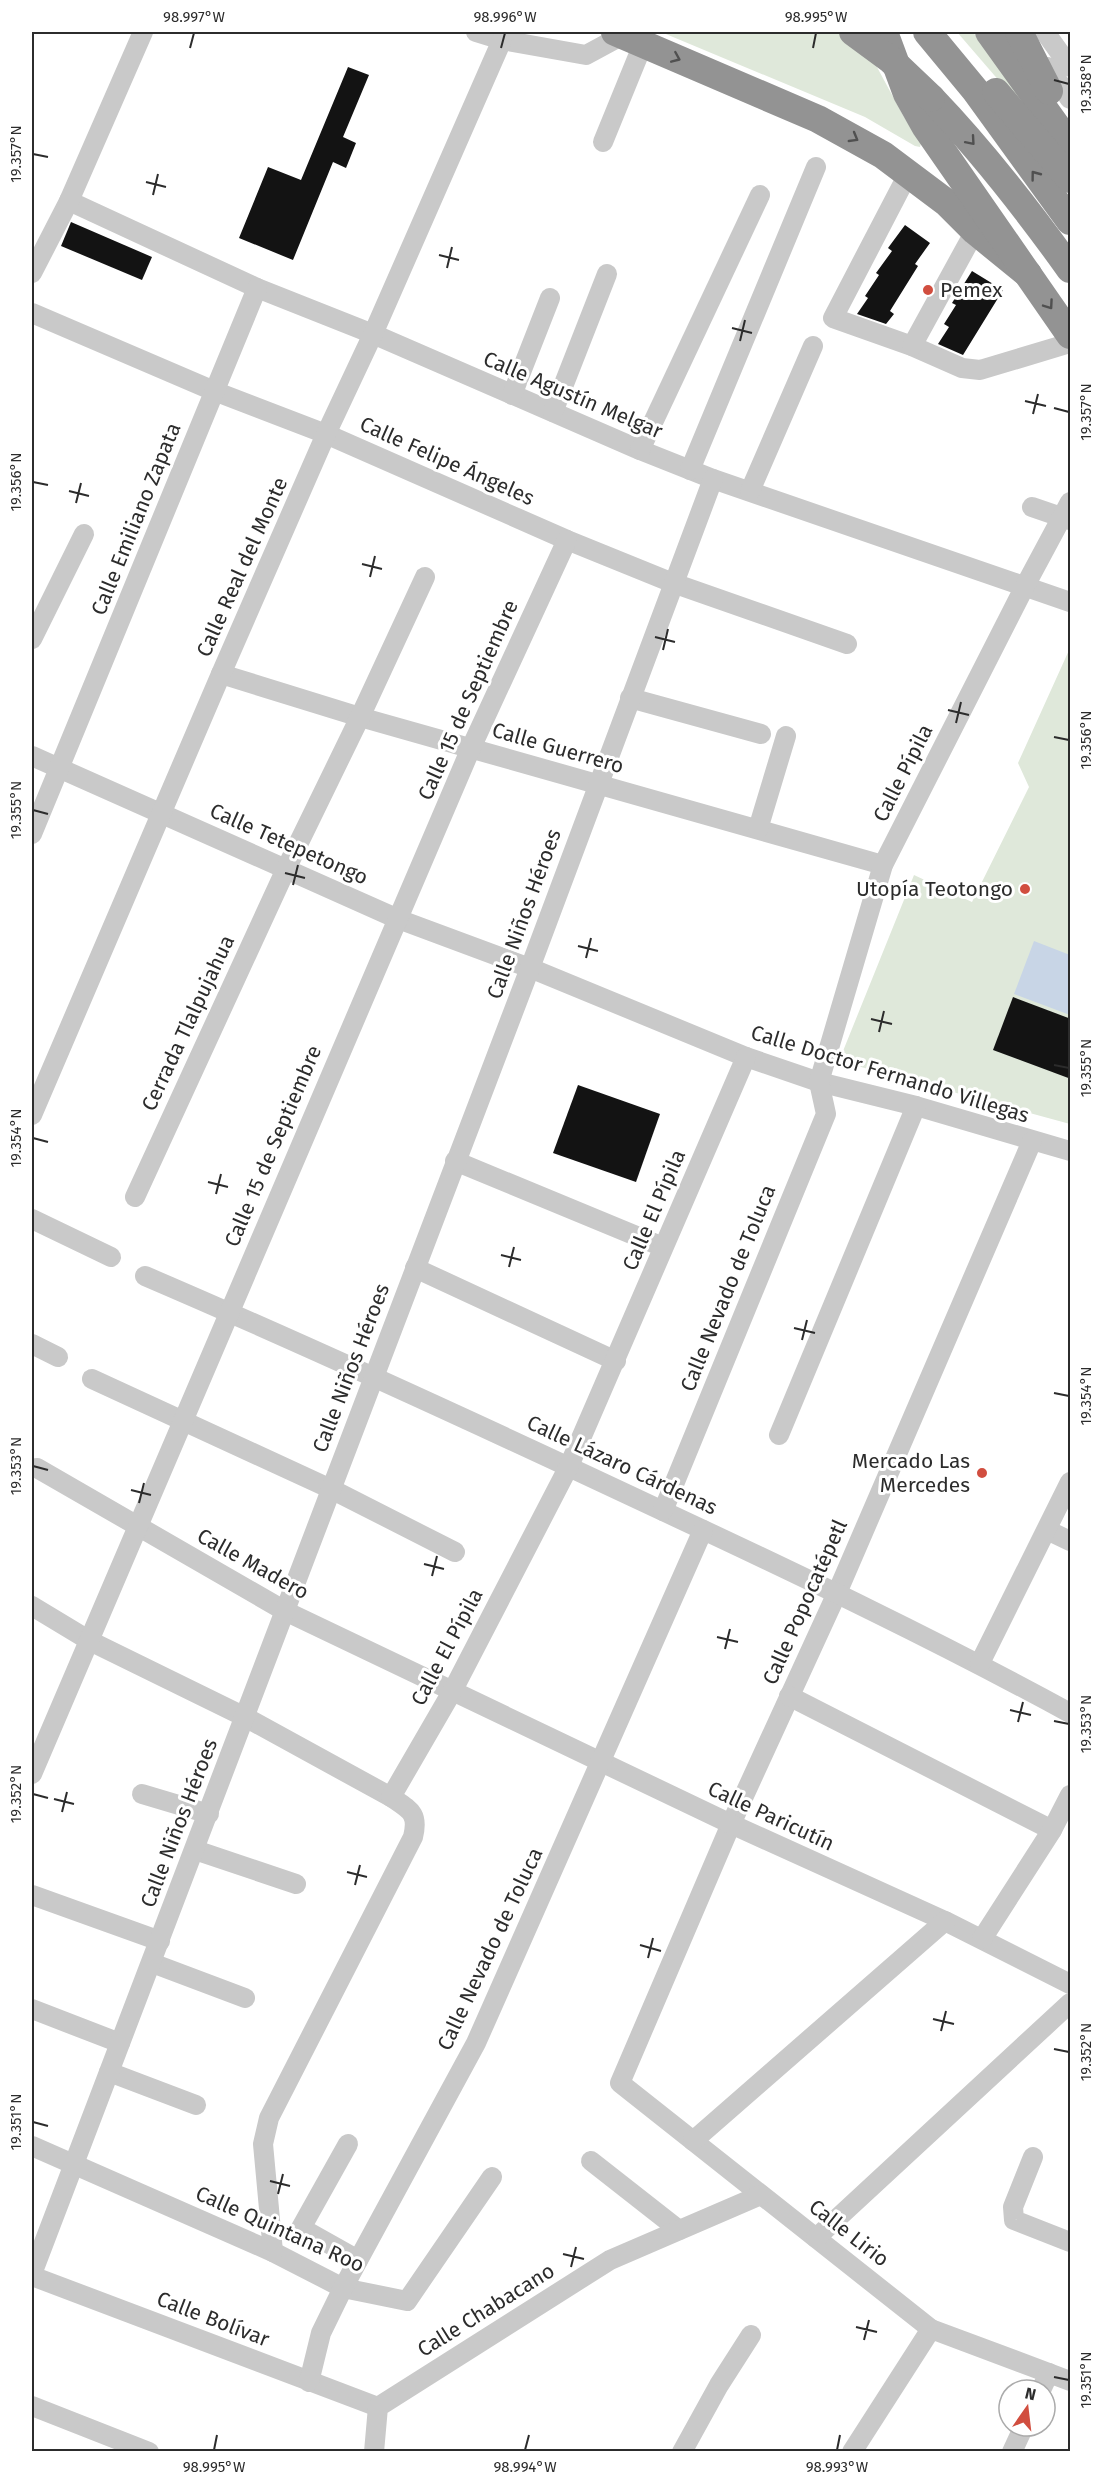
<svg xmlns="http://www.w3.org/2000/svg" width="1102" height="2483" viewBox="0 0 1102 2483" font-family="'Fira Sans',sans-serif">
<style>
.green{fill:#dfe8da}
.water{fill:#c8d5e6}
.building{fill:#131313}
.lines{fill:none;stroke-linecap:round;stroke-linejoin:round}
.minor{stroke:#c9c9c9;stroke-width:20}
.highway{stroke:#939393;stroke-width:28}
.highway-bridge{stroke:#939393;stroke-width:28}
.oneway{stroke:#505050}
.ticks{fill:none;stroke:#2c2c2c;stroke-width:2}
.poi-dot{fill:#d14e3f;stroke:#fff;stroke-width:2}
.labels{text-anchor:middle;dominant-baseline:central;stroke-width:6;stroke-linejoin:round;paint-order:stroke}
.poi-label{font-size:21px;fill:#2c2c2c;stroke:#fff;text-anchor:end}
.street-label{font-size:21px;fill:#2c2c2c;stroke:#fff}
.neatline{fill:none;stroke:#2c2c2c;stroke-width:2}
.ticks-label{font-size:15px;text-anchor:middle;fill:#2c2c2c}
</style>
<rect width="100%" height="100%" fill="#fff"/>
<g class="green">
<path d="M661 32H858L904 117 921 143 920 147 915 146 865 117Z"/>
<path d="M957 32H973L1057 148Z"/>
<path d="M1070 648V1124L839 1061 914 875 972 902 1029 787 1018 763Z"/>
</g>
<path class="water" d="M1034 941 1070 955V1015L1014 994Z"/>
<g class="building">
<path d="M348 67 369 75 343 137 356 143 346 168 333 162 293 260 239 238 268 167 301 180Z"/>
<path d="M71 222 152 257 142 280 61 246Z"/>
<path d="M905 225 930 243 915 264 918 266 890 311 894 314 886 324 857 314 868 298 865 296 879 275 876 273 892 251 888 248Z"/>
<path d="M972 271 1003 290 963 355 938 344 949 327 944 324 956 305 952 303Z"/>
<path d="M1013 997 1071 1019V1079L993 1050Z"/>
<path d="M578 1085 660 1114 636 1182 553 1153Z"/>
</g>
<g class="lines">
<g class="minor">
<path d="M476 32 502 40 586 55 623 35"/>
<path d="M1045 32 1070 67"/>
<path d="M1048 67 1070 99"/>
<path d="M603 142 643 44"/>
<path d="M909 172 833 318 912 346 962 368 980 370 1070 343"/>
<path d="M69 201 257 288 373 334 640 450 713 479 1070 602"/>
<path d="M32 273 69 201 143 32"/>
<path d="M32 313 214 391 326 434 567 540 673 583 847 644"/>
<path d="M912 346 975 231"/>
<path d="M512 395 550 298"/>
<path d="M553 412 607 274"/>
<path d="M640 450 760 195"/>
<path d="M690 470 816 167"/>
<path d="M750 491 813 346"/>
<path d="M1032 507 1070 520"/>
<path d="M32 639 84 534"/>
<path d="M221 674 360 717 883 865"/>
<path d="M630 698 761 734"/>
<path d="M32 756 398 919 530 968 746 1057 819 1082 916 1106 1070 1151"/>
<path d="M758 829 786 736"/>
<path d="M32 834 257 288"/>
<path d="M32 1115 221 674 326 434 373 334 502 40"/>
<path d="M1032 1141 837 1593 731 1824 620 2083 931 2329 1070 2381"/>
<path d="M455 1161 663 1247"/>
<path d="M135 1197 286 869 360 717 425 577"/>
<path d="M32 1219 111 1257"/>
<path d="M415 1268 616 1361"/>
<path d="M145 1276C320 1351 493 1431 665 1512 802 1576 938 1641 1070 1713"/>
<path d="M32 1344 58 1357"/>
<path d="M92 1379 331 1489 455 1552"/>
<path d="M779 1435 916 1106"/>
<path d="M37 1468 285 1611 731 1824 945 1921 1070 1984"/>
<path d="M663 1511 826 1114 819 1082 883 865 1025 586 1070 502"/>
<path d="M1047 1530 1070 1541"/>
<path d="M32 1606 90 1641 245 1717 391 1797"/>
<path d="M980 1663 1070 1482"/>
<path d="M789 1696 1052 1830"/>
<path d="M32 1774 471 748 567 540"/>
<path d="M142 1794 209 1814"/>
<path d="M195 1850 296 1884"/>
<path d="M32 1895 160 1941"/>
<path d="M982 1939 1052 1830 1070 1795"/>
<path d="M152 1963 245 1998"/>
<path d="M32 2009 120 2043"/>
<path d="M109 2072 196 2105"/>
<path d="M693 2141 945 1921"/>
<path d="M348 2144 301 2228 358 2260"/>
<path d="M32 2146 273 2252 343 2288 407 2301 492 2177"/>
<path d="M1033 2157 1013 2207 1014 2220 1070 2242"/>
<path d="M591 2161 679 2230"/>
<path d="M816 2238 1070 2003"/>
<path d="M273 2252 263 2144 269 2118 413 1837C419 1813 410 1810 391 1797L453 1690 569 1466 746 1057"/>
<path d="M32 2274 530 968 713 479"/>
<path d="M32 2276 378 2407"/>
<path d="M309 2382 321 2333 343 2288 476 2043 703 1530"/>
<path d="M1041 2390 1049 2373"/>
<path d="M32 2406 149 2452"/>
<path d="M374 2452 378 2407 610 2260 761 2195"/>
<path d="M682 2452 719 2385 751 2335"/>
<path d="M852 2452 931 2329"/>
<path d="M1012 2452 1024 2426"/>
</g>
<g class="highway">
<path d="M615 32 818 119 883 155 947 203 975 231 1028 274"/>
<path d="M884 32 907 94 925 126 1070 335"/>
<path d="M927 32 975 90 1070 221"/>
<path d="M989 32 1070 145"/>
<path d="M1019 32 1049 91"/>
<path d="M996 92 1070 179"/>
<path d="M931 98C983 152 1027 209 1070 269"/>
</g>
<path class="highway-bridge" d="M853 32 891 60 931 98"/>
</g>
<defs><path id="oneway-chevron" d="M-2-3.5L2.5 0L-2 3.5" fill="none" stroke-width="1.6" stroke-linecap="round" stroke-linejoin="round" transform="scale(1.5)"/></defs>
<g class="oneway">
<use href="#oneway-chevron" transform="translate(676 58) rotate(23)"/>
<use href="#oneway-chevron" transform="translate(854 138) rotate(30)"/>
<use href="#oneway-chevron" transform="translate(971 141) rotate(49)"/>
<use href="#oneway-chevron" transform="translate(1035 175) rotate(-127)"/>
<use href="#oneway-chevron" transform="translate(1049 305) rotate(55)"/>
</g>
<path class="ticks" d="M190 48 194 33M501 48 505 33M813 48 816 33M1054 80 1069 84M33 154 48 157M146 182 166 187M153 195 158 174M439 255 459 260M447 268 452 247M732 328 752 333M740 341 745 320M1025 401 1046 406M1054 408 1069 412M1033 414 1038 394M33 482 48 485M69 491 89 496M76 503 81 483M362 564 382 569M370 577 375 556M655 637 675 642M663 650 668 629M948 710 969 715M956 723 961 702M1054 737 1069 740M33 810 48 814M285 873 305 878M293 885 298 865M578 946 598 951M586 958 591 938M871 1019 892 1024M879 1032 884 1011M1054 1065 1069 1068M33 1138 48 1142M208 1182 228 1187M216 1194 221 1174M501 1255 521 1260M509 1267 514 1247M794 1328 815 1333M802 1340 807 1320M1054 1393 1069 1396M33 1466 48 1470M131 1490 151 1495M139 1503 144 1483M424 1564 444 1569M432 1576 437 1556M717 1637 738 1642M725 1649 730 1629M1010 1710 1031 1715M1054 1721 1069 1724M1018 1722 1023 1702M33 1794 48 1798M54 1799 74 1804M62 1812 67 1792M347 1872 367 1877M355 1885 360 1865M640 1945 661 1951M648 1958 653 1938M933 2019 954 2024M941 2031 946 2011M1054 2049 1069 2052M33 2122 48 2126M270 2181 290 2186M278 2194 283 2174M563 2254 584 2259M571 2267 576 2247M856 2327 877 2332M864 2340 869 2320M1054 2377 1069 2380M214 2450 217 2435M525 2450 529 2435M837 2450 840 2435"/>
<g class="poi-dot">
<circle cx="928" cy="290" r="6"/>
<circle cx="1025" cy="889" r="6"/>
<circle cx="982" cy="1473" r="6"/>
</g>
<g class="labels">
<g class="poi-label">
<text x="940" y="290" text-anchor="start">Pemex</text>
<text x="1013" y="889">Utopía Teotongo</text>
<text x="970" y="1461">Mercado Las<tspan x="970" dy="24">Mercedes</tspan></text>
</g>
<g class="street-label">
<text transform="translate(573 395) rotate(23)">Calle Agustín Melgar</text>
<text transform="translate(447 461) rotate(24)">Calle Felipe Ángeles</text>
<text transform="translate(136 519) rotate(-68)">Calle Emiliano Zapata</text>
<text transform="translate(242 567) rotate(-66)">Calle Real del Monte</text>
<text transform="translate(468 700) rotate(-66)">Calle 15 de Septiembre</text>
<text transform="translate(558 748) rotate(16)">Calle Guerrero</text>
<text transform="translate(903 773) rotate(-63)">Calle Pípila</text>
<text transform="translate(289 844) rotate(24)">Calle Tetepetongo</text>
<text transform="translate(524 914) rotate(-70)">Calle Niños Héroes</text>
<text transform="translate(188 1023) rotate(-65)">Cerrada Tlalpujahua</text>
<text transform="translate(890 1074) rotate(17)">Calle Doctor Fernando Villegas</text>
<text transform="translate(273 1146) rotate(-67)">Calle 15 de Septiembre</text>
<text transform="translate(654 1210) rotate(-67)">Calle El Pípila</text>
<text transform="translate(728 1288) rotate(-68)">Calle Nevado de Toluca</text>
<text transform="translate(351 1368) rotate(-69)">Calle Niños Héroes</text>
<text transform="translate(622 1465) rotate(25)">Calle Lázaro Cárdenas</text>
<text transform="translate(253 1564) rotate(29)">Calle Madero</text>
<text transform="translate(805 1602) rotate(-66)">Calle Popocatépetl</text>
<text transform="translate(447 1647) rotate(-62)">Calle El Pípila</text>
<text transform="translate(771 1816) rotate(25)">Calle Paricutín</text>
<text transform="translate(179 1823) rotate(-69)">Calle Niños Héroes</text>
<text transform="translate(490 1949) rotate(-65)">Calle Nevado de Toluca</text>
<text transform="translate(280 2229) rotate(24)">Calle Quintana Roo</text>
<text transform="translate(849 2233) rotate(38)">Calle Lirio</text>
<text transform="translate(486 2310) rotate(-32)">Calle Chabacano</text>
<text transform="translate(213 2319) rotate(21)">Calle Bolívar</text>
</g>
</g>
<rect width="1102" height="2483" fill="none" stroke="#ffffff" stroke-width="66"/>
<g transform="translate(1027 2408) rotate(14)"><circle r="28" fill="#ffffff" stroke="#ababab" stroke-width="1.5"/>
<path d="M0-4.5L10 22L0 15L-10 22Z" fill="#d14e3f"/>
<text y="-9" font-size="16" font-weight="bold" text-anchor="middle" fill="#2c2c2c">N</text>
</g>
<rect x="33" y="33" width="1036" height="2417" class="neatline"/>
<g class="ticks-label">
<text x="194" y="22">98.997°W</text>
<text x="505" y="22">98.996°W</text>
<text x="816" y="22">98.995°W</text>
<text transform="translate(1086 84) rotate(-90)" y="5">19.358°N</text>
<text transform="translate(16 154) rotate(-90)" y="5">19.357°N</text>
<text transform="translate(1086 412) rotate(-90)" y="5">19.357°N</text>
<text transform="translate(16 482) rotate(-90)" y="5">19.356°N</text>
<text transform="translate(1086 740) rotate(-90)" y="5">19.356°N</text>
<text transform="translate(16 810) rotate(-90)" y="5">19.355°N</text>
<text transform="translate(1086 1068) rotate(-90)" y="5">19.355°N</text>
<text transform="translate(16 1138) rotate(-90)" y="5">19.354°N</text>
<text transform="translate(1086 1396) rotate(-90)" y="5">19.354°N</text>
<text transform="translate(16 1466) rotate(-90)" y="5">19.353°N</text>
<text transform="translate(1086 1724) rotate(-90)" y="5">19.353°N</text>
<text transform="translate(16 1794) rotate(-90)" y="5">19.352°N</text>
<text transform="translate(1086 2052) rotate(-90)" y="5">19.352°N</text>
<text transform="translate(16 2122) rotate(-90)" y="5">19.351°N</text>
<text transform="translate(1086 2380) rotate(-90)" y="5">19.351°N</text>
<text x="214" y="2472">98.995°W</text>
<text x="525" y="2472">98.994°W</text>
<text x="837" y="2472">98.993°W</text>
</g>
</svg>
